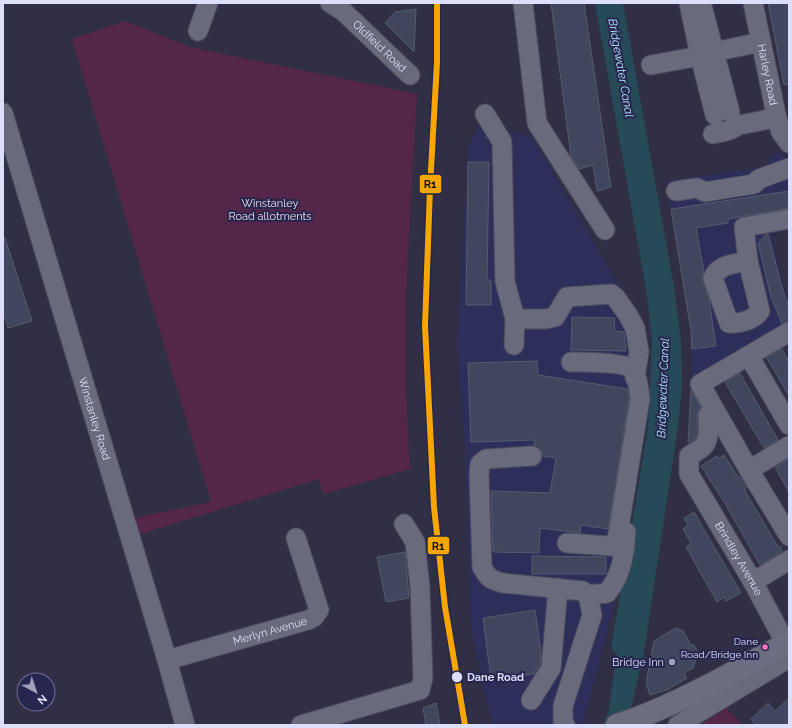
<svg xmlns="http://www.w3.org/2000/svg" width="792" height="728" viewBox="0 0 792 728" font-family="Raleway,sans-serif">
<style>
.built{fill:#2e2e5a}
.green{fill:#542649}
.water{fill:#264a58}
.building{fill:#3f465d;stroke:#565b6d}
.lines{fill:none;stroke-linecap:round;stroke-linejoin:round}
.minor-casing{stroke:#4d4c60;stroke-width:21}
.major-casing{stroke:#4d4c60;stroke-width:24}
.minor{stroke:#696a7b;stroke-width:19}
.major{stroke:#6c6d81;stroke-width:22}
.rail-1-casing{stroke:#27264f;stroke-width:9}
.rail-1{stroke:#f7a600;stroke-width:6}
.bus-dot{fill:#fc73be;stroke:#27264f;stroke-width:1.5}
.poi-dot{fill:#a0a1bb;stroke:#27264f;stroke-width:1.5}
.stop-dot{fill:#dddffa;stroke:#27264f;stroke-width:1.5}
.labels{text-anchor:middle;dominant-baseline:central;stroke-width:4;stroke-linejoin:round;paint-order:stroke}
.bus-label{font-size:10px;fill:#dddffa;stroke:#27264f;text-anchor:end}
.street-label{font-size:11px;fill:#dddffa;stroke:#27264f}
.park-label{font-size:11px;fill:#f1dae7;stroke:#27264f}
.poi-label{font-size:11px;fill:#dddffa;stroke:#27264f;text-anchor:end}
.stop-label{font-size:11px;font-weight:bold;fill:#dddffa;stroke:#27264f;text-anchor:start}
.water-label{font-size:12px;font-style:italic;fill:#aee5f9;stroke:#27264f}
.line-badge{stroke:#27264f;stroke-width:1.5}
.pale-badge-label{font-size:11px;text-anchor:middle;font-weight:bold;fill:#111}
</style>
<rect width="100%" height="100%" fill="#302f46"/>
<g class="built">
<path d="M478 127 531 136 646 332 648 359 634 483 617 592 583 725H492L471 627 465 447 457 343 469 145Z"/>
<path d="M776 150 785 155 789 160V229L771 235 785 292 789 305V328L697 382 692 377 691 331 666 181 764 167Z"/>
</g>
<g class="green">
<path d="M125 21 190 47 417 94 406 290V394L410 469 323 494 319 479 137 535 129 519 211 502 72 39Z"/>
<path d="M727 708 742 725H700Z"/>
</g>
<path class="water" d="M595 3H623L674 287 681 341 682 386 678 427 644 652 627 725H603L608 714 617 655 611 648 648 428 652 341 647 295Z"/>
<g class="building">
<path d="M551 3H584L611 187 597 191 593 165 579 169 571 156Z"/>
<path d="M768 3H789V84L784 85Z"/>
<path d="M416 9 414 52 385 23 395 12Z"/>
<path d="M468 162H489L487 280H491V305H466Z"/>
<path d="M789 191V208L728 219V223L696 228 704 272 702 277 703 281 709 299 716 346 692 349 691 331 671 209Z"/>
<path d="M766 234H768L783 291 789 307V321L782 324 771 297 758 243Z"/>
<path d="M3 238H5L32 321 8 328 3 310Z"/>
<path d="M572 317 615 318 614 331 624 332 626 351 571 350Z"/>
<path d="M782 349 789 362V396L767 358Z"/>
<path d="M537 361 538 375 628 389 629 399 608 529 581 525 580 533 540 528 539 553 493 552 491 491 550 493 556 458 543 456 541 450 534 446 535 440 471 442 468 363Z"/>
<path d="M740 373 778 440 764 448 725 382Z"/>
<path d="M691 390 701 407 697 415V436L695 439 691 442H688Z"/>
<path d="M724 455 739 478 741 477 747 487 744 489 778 547 780 546 782 551 760 565 726 505 701 466 717 456 718 459Z"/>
<path d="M789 459V492L775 467Z"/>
<path d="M694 512 741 593 726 601 724 597 717 602 686 547 691 543 683 529 688 526 684 518Z"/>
<path d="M405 552 409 598 386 602 377 557Z"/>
<path d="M532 556 606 557V574H532Z"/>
<path d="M535 610 541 653 540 664 534 674 491 680 483 618Z"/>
<path d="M676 628 683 631 691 645H694L698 653 693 668 684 673 687 678 670 688V689L650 695 646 683 654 641Z"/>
<path d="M789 698V725H756L751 719 768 703 775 711Z"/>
<path d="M436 703 440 725H426L423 708Z"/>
</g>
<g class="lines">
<defs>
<g id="minor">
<path id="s1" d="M330 3 343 11 410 75"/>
<path d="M523 3 537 123 605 230"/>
<path d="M689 3 700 56 715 115"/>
<path id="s2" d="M753 3 777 119 781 132 789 143"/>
<path d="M702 6 730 112"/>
<path d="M198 31 208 3"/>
<path d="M714 52 761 42"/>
<path d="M651 65 700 56"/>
<path id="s3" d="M3 113 167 660 185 725"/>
<path d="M485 114 502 142 505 281 515 319"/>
<path d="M713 134 730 130 739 125 765 120 776 116"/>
<path d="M676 191 697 188 705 192 754 184 759 179 789 168"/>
<path d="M748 261 760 311C754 320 739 324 729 323L713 278C718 264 735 264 748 261Z"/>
<path d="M748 261 744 227 789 219"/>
<path d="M789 332 700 384 749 470 789 536"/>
<path d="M514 345 515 319H546L555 317 567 297 611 294 616 298 628 315 635 328 639 352 635 378"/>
<path d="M749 356 789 425"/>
<path d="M571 362C583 362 624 362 632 369 638 376 639 390 640 399L616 546"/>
<path id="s4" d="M708 415C708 426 711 443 700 449 696 452 693 453 689 456V474L753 582 786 644"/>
<path d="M532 456 486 459 480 464 479 474 482 567C488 578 491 580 503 583L583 591 588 595 592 615 563 706V721L565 725"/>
<path d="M749 470 789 446"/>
<path d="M567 543 625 547"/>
<path d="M753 582 789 560"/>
<path d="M588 595 607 593C622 574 624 556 626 532"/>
<path id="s5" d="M167 660 308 620 314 617 319 610 296 538"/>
<path d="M531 700 551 668 558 588"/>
<path d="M301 725 420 690 423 678 420 587 415 542 404 524"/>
<path d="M678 725 789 658"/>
</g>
<path id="major" d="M617 725C653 714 687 697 721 679 744 667 766 653 789 643"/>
</defs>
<use href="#minor" class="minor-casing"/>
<use href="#major" class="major-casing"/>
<use href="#minor" class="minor"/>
<use href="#major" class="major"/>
<defs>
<path id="rail-1" d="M437 3V62L430 188 425 326 434 507 445 607 465 725"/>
</defs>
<use href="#rail-1" class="rail-1-casing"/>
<use href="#rail-1" class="rail-1"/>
</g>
<circle class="bus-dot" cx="765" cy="647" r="3.5"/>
<circle class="poi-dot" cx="672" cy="662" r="4"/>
<circle class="stop-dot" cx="457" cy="677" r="6"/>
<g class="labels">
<g class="bus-label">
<text x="758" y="641">Dane<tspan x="758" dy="13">Road/Bridge Inn</tspan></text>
</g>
<g class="street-label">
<text stroke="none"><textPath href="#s1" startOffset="66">Oldfield Road</textPath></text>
<text stroke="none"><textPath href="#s2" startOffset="73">Harley Road</textPath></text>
<text stroke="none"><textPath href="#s3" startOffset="319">Winstanley Road</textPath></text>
<text stroke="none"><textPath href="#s4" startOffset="166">Brindley Avenue</textPath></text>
<text stroke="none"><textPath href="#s5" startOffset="107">Merlyn Avenue</textPath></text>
</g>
<g class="park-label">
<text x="270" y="203">Winstanley<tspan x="270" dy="13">Road allotments</tspan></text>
</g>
<g class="poi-label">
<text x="664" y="662">Bridge Inn</text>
</g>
<g class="stop-label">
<text x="467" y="677">Dane Road</text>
</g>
<g class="water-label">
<text transform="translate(621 68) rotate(80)">Bridgewater Canal</text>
<text transform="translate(663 388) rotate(-88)">Bridgewater Canal</text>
</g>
</g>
<g class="line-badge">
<rect x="419" y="174" width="23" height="20" rx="4" fill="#f7a600"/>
<rect x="427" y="536" width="23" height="19" rx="4" fill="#f7a600"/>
</g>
<g class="pale-badge-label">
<text x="430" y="188">R1</text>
<text x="438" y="550">R1</text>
</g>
<rect width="792" height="728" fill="none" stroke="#dddffa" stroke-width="8"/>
<g transform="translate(36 692) rotate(140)"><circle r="19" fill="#27264f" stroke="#707093"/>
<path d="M0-3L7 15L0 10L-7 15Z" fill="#a0a1bb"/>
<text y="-6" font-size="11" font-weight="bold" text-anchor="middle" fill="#dddffa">N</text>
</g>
</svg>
